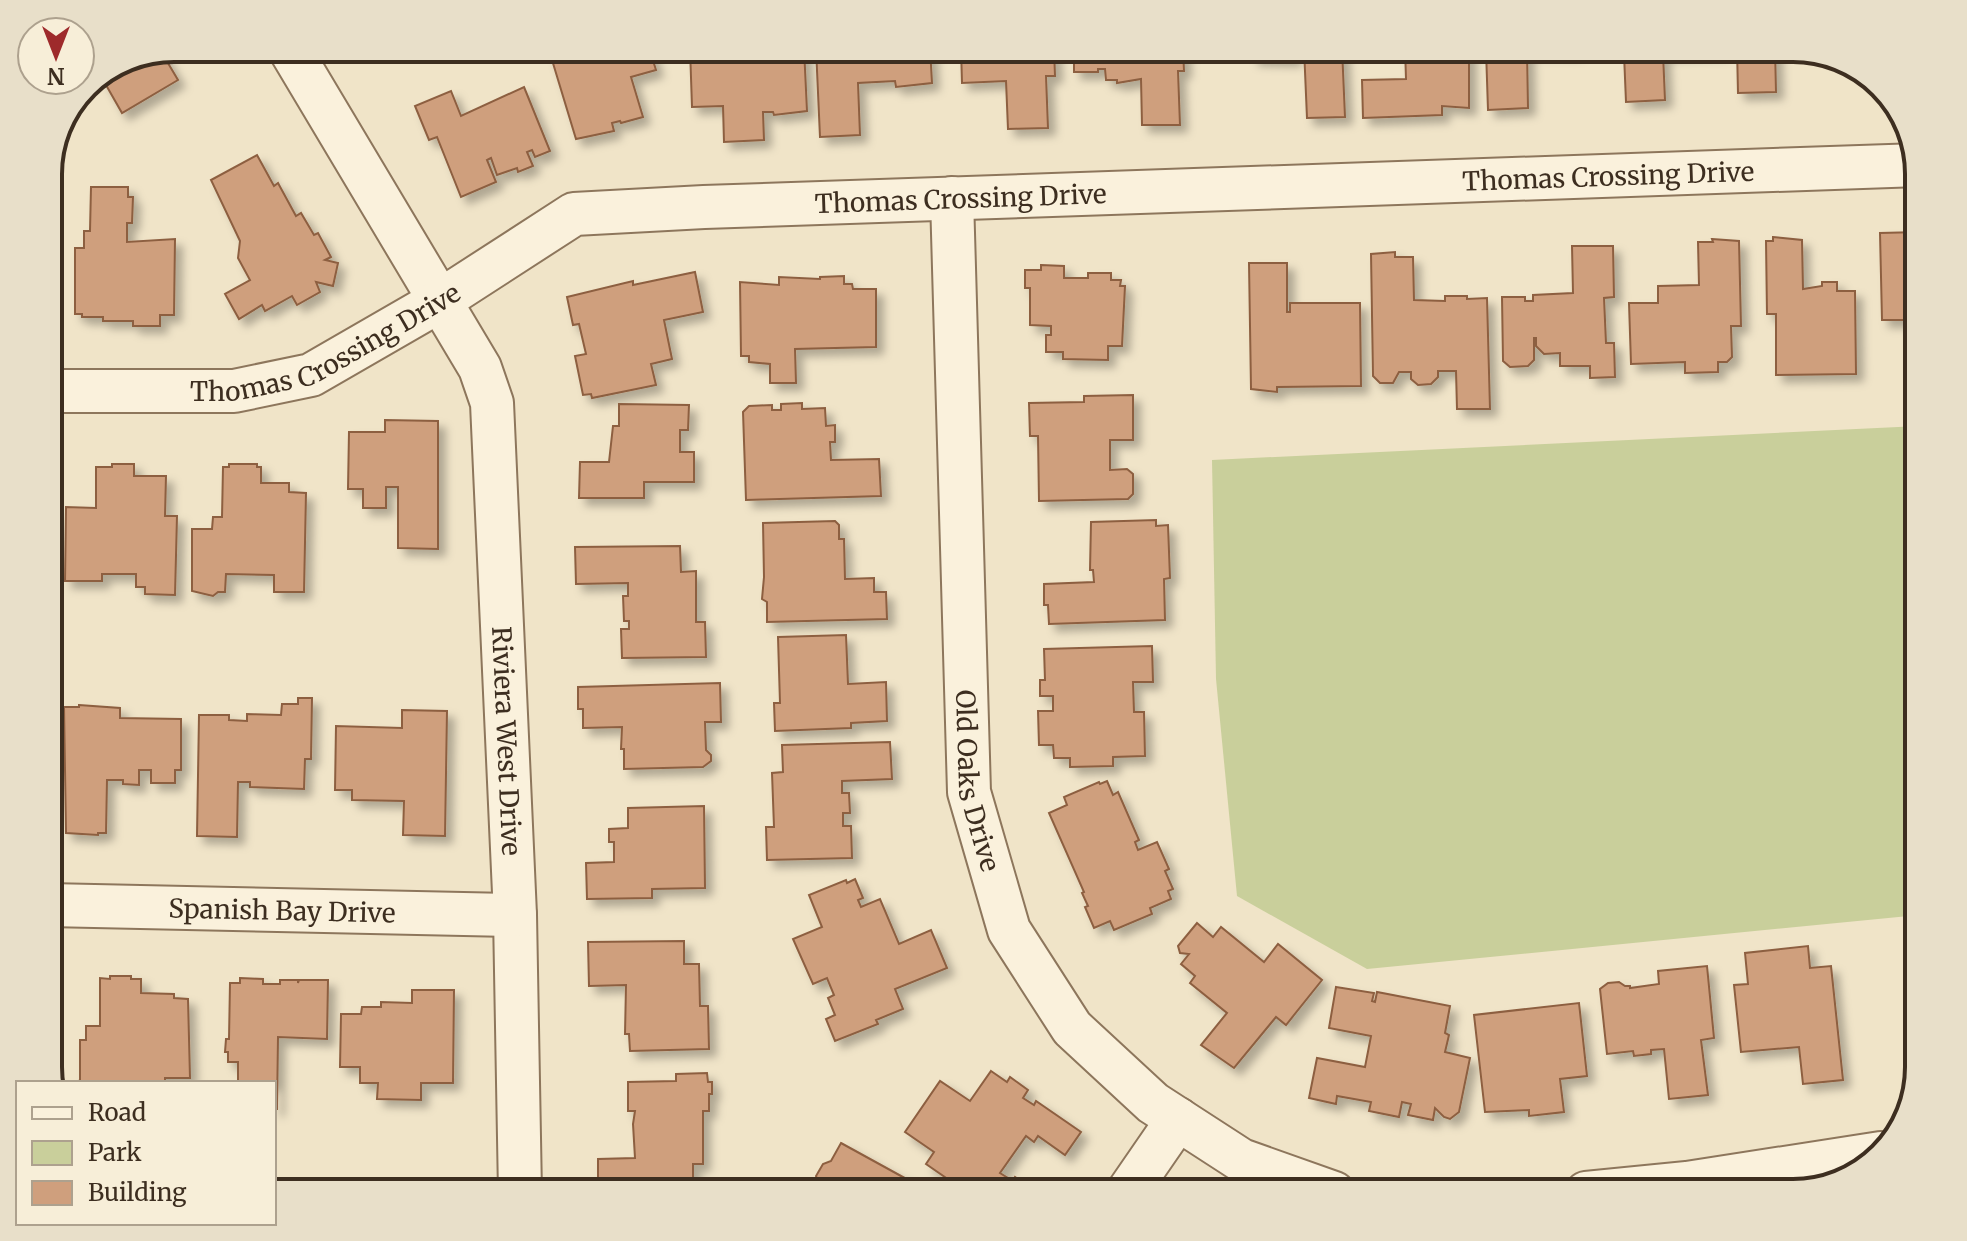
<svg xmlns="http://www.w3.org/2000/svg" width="1967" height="1241" viewBox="0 0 1967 1241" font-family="Merriweather,serif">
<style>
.green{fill:#c9cf9b}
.building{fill:#cf9f7d;stroke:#8d5f41;stroke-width:2;filter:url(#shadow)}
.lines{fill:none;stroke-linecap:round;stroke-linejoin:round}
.minor-casing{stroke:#8d765c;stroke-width:46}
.minor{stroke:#faf1dc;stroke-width:42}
.labels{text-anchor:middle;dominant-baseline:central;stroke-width:8;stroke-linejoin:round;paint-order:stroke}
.street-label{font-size:26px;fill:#3d2e20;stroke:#f7eed8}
.rim{fill:none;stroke:#3d2e20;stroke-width:4}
</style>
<defs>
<filter id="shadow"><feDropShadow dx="7" dy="7" stdDeviation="4" flood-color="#0004"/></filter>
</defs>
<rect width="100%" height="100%" fill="#f0e4c8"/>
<path class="green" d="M1919 426V915L1367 969 1237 896 1216 679 1212 460Z"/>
<g class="building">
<path d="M557 48H649L656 70 631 77 643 117 621 123 620 121 612 123 614 131 576 139 549 50Z"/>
<path d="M690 48H804L807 111 774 115 773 112H763L764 140 724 142 723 106 692 107Z"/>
<path d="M816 48H930L932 83 896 87 895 81 858 83 860 135 820 137Z"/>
<path d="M961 48H1054L1055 76H1046L1048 128 1008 129 1006 81 962 83Z"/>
<path d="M1074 48H1183L1184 71H1178L1180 125H1142L1141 79 1117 83V80H1106L1105 69H1098V72H1074Z"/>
<path d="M1252 48H1293L1294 59 1252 58Z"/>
<path d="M1304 48H1342L1345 117 1307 118Z"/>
<path d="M1405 48H1469V108L1442 106V115L1363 118 1362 80 1406 79Z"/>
<path d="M1489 48H1575V51L1527 50 1528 108 1488 110 1486 50Z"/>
<path d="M1627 48H1721V51L1663 53 1665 100 1626 102 1624 54H1628Z"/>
<path d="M1737 48H1775L1776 92 1738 93Z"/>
<path d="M162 53 178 80 122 113 102 78Z"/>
<path d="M524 87 550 151 535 157 532 150 527 152 533 166 518 172 517 168 497 175 491 158 487 160 496 182 461 197 437 137 429 140 415 106 451 91 461 116Z"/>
<path d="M257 155 274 186 278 183 296 216 301 213 314 235 318 233 331 257 325 260 338 263 333 286 316 282 320 292 297 305 292 296 265 311 262 305 239 319 225 294 250 280 238 258 240 241 211 180Z"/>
<path d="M91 187H128V197H133L132 223H127V242L175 239 174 315H160V326H133V321H103V317H82V314H75V248H84V231H90Z"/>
<path d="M1919 232V371L1906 372 1904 320H1882L1880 233Z"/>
<path d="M1773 237 1802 240 1803 289 1822 286V282H1837V291H1855L1856 374 1776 375V314H1767L1766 241H1773Z"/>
<path d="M1712 239 1739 241 1741 326H1731L1732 357 1727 362H1718V372L1685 373V362L1631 364 1629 303H1658V286L1699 285 1698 242H1713Z"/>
<path d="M1572 246H1613L1614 297 1604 298 1606 343H1614L1615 377 1590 378V366H1560V353L1544 354 1536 346V338H1534V360L1528 366 1510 367 1503 361 1502 297H1525V301H1533V295L1573 293Z"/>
<path d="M1395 252V257H1413L1414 300 1445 301V296H1467V299L1487 298 1490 409H1457L1456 371H1438V377L1431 384 1418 385 1411 379V372H1399L1393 383H1380L1373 376 1371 254Z"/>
<path d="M1249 263H1287V312H1290V303H1360L1361 386 1277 387V392L1251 389Z"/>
<path d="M1041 265 1064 266V278H1088V273H1111V280H1121L1120 286H1125L1122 346H1108V360L1063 359V352H1046V335H1051V326L1030 325V288H1025V270H1041Z"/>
<path d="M695 272 703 312 664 320 672 359 651 364 656 385 592 398 591 394 583 395 575 356 586 354 579 324 573 325 567 297 633 281V285Z"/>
<path d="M844 276V284H852L853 289H876V347L795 349 796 383H770V364L749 362V356H741L740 282 779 285V277L820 279V277Z"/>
<path d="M1133 395V440H1110V470L1127 469 1133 474V494L1128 499 1039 501 1038 436H1030L1029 403 1084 402V396Z"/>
<path d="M802 403V409L825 408 826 426 835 425V442H830L831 460 879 459 881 496 746 500 743 412 749 406 772 405V410H781V404Z"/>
<path d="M619 404 689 405 688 430H680V452H694V482H644V498H579L580 462H609L613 426H619Z"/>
<path d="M385 420 438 421V549L398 548V487H386V508H363V489H348L349 432H385Z"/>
<path d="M112 464H134V476H166L165 516H177L175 595 145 594V587H136V574H102V581H65L66 507 96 508V467H112Z"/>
<path d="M229 464H257V467H261V483H289V492L306 493 304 592H274V575L226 574 225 592H218L213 596 192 591V529H212L213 517H222L223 467H229Z"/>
<path d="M1156 520V526L1168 525 1170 578 1164 579 1165 620 1049 624 1048 605H1044V584L1094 582 1093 570H1090L1091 522Z"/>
<path d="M835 521 839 525V539H844L845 579 874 578V592H886L887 619 767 622V602L762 599 764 577 763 523Z"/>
<path d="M680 546 681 572 696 571V622H705L706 657 622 658 621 629H629V621H624L623 596H628V583L576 584 575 547Z"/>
<path d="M846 635 848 684 886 682 887 721 851 723V728L775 731 774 703H780L778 637Z"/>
<path d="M1152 646 1153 682H1133L1134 712H1144L1145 756 1113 757V766L1070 767V758H1054L1053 745H1039L1038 711H1053V696H1040V680H1045L1044 649Z"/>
<path d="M720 683 721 722H705L706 750 711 755V761L703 767 624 769V749H621L622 727 583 728V709H578V687Z"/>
<path d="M298 698H312L311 759H305L304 789 250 787V782H238L237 837 197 836 199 715H229V720L247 721V714L281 715 282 704H298Z"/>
<path d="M79 705 120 708V718L181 719V770H175V783H151V770H139V785L123 784V780H107L106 833H98V835L66 833 64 707H79Z"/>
<path d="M402 710 447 711 445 836 403 835 404 801 352 800V790H335L336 726 402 728Z"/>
<path d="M890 742 892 779 842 781V793H849L850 813H843V826H851L852 858 767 860 766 827H774L772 773 783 772 782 745Z"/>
<path d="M1107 781 1113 795 1118 792 1139 840 1135 842 1138 850 1157 842 1169 869 1165 871 1173 889 1168 891 1171 899 1150 908 1152 914 1114 930 1110 921 1094 928 1085 907 1088 906 1082 893 1084 892 1049 813 1067 805 1064 797 1099 782 1100 784Z"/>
<path d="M704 806 705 888 652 889V898L587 899 586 863 614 862V842H609V829L628 828V808Z"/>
<path d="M855 879 863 898 858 900 861 907 880 899 899 944 931 930 947 968 895 989 903 1009 876 1020 878 1024 835 1041 826 1019 835 1015 828 998 834 995 827 978 813 984 793 939 822 927 809 895 846 880 847 883Z"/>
<path d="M1197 923 1213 937 1221 927 1264 962 1278 944 1322 980 1286 1025 1276 1017 1234 1068 1201 1045 1227 1013 1190 983 1195 976 1181 964 1189 954 1180 953 1178 946Z"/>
<path d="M684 941V964H699L700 1006H708L709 1049 630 1051 629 1034H625L626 985 589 986 588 942Z"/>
<path d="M1808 946 1810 968 1831 966 1843 1080 1803 1084 1799 1047 1741 1052 1734 985 1748 984 1745 953Z"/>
<path d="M1707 966 1714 1038 1701 1040 1708 1095 1669 1099 1664 1049 1651 1050V1054L1634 1056 1633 1051 1607 1054 1600 989 1608 983 1619 982 1625 986H1630V988L1659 984 1658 971Z"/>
<path d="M110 976H131V979H141V993L174 994V998L188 999 190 1078H165V1083H76L80 1080V1040H86V1026H100V978L110 979Z"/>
<path d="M240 978 263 979V984H280V980H298V983L299 980H328L327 1039 278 1037 277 1109H274V1083H238V1062H228V1052H225L226 1039H229L230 983H240Z"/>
<path d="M1336 987 1374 993 1372 1001 1375 1002 1377 992 1450 1006 1445 1033 1449 1035 1445 1052 1470 1058 1459 1112 1450 1119 1444 1117 1435 1108 1433 1120 1408 1115 1411 1104 1402 1102 1399 1117 1369 1111 1371 1102 1337 1096 1336 1104 1309 1098 1317 1058 1365 1067 1371 1036 1329 1028Z"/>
<path d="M412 990H454L453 1083H421V1100L377 1099 378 1083H360V1067H340L341 1014H361L362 1007H381V1002L412 1003Z"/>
<path d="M1579 1003 1587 1076 1560 1079 1564 1112 1529 1116V1110L1485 1112 1474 1015Z"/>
<path d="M991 1071 1007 1082 1010 1077 1028 1090 1023 1098 1034 1105 1036 1101 1081 1132 1065 1155 1038 1136 1034 1142 1026 1136 1000 1173 1013 1181 1015 1177 1038 1193H968L926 1164 934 1152 905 1132 940 1081 970 1101Z"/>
<path d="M707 1073 708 1082H712V1094H709V1111H703V1164H693V1193H598V1159L635 1158 633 1124 635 1111H628V1082L676 1081V1074Z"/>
<path d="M841 1143 932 1193H820L823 1187 819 1184 816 1176 823 1164 831 1161Z"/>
</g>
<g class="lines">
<defs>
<g id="minor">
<path id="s1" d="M289 48 480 368 492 403 515 915 520 1193"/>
<path id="s2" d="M952 198 969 792 1009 930 1072 1028 1153 1103 1241 1160 1334 1193"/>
<path id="s3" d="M48 391H234L311 375 441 300 574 214 704 207 1919 165"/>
<path id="s4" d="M48 905 515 915"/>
<path d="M1127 1193 1178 1119"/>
<path d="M1586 1193 1687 1183 1881 1153"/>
</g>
</defs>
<use href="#minor" class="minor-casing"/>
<use href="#minor" class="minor"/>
</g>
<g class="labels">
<g class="street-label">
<text stroke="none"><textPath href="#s3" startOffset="1608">Thomas Crossing Drive</textPath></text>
<text stroke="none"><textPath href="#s3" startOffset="960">Thomas Crossing Drive</textPath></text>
<text stroke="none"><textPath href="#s3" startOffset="288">Thomas Crossing Drive</textPath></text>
<text stroke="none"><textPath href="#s1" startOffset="748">Riviera West Drive</textPath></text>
<text stroke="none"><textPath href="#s2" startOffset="584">Old Oaks Drive</textPath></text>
<text stroke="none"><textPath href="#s4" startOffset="234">Spanish Bay Drive</textPath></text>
</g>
</g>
<path d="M0 0H1967V1241H0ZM174 62H1793A112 112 0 0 1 1905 174V1067A112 112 0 0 1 1793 1179H174A112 112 0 0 1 62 1067V174A112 112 0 0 1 174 62Z" fill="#e8dfc9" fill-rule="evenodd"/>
<path class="rim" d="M174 62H1793A112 112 0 0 1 1905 174V1067A112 112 0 0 1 1793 1179H174A112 112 0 0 1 62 1067V174A112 112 0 0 1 174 62Z"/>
<rect x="16" y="1081" width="260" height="144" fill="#f7eed8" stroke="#ada18e" stroke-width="2"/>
<rect x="32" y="1107" width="40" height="12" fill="#faf1dc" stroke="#ada18e" stroke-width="2"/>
<text x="88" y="1121" font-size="24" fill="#3d2e20">Road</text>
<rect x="32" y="1141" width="40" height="24" fill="#c9cf9b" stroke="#ada18e" stroke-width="2"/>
<text x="88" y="1161" font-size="24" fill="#3d2e20">Park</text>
<rect x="32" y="1181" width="40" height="24" fill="#cf9f7d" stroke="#ada18e" stroke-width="2"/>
<text x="88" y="1201" font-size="24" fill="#3d2e20">Building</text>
<g transform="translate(56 56) rotate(180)"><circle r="38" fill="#f7eed8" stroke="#ada18e" stroke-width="2"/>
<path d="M0-6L14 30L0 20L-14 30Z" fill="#9e2a2b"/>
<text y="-12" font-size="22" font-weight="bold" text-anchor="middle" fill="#3d2e20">N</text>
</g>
</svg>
